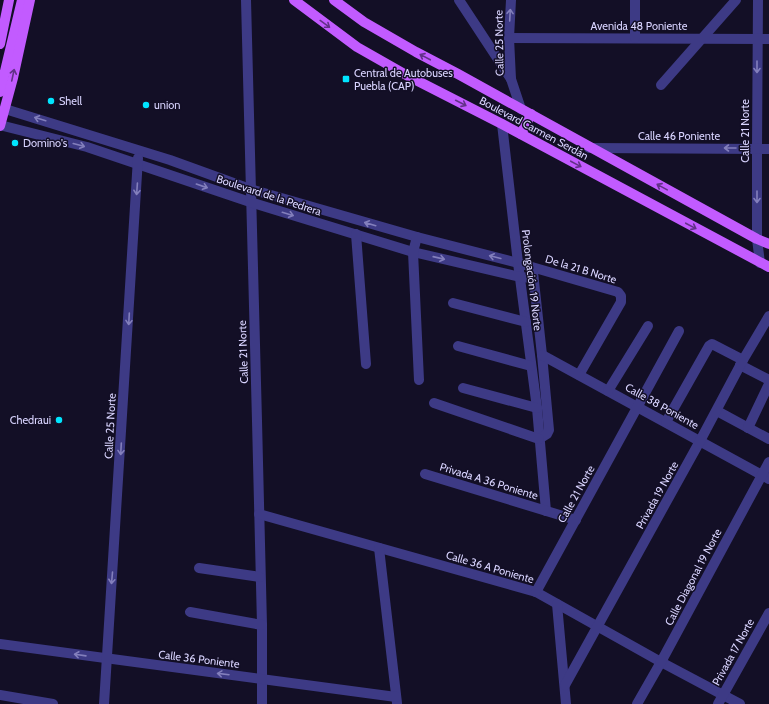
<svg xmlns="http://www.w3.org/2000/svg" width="769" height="704" viewBox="0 0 769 704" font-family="Cabin,sans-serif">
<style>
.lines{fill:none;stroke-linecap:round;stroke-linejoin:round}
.minor{stroke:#3d3a85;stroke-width:10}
.major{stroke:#c25bff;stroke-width:10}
.oneway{stroke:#837fbc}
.oneway2{stroke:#623188}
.poi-dot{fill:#00e5ff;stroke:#130f26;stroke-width:1.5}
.labels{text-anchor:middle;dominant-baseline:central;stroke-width:3;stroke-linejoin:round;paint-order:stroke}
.street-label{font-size:11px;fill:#d9d4ff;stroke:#130f26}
.poi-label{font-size:11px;fill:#d9d4ff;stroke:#130f26;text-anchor:start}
</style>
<rect width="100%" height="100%" fill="#130f26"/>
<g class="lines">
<g class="minor">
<path d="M246 0 257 421 262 625V704"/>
<path d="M459 0 511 79"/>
<path d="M511 0 509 38 511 79 521 109"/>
<path d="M758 0 757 148V239L760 263"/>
<path d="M509 38 769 39"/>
<path d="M635 38V0"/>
<path d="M661 85 736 0"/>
<path d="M5 109 170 160 250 189 417 237 518 263 618 292 621 296V302L579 375"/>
<path d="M502 124 518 263 537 408 546 511"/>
<path d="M0 125 87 147 250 202 413 252 520 277 533 278"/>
<path d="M589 148 769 149"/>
<path d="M356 234 366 364"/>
<path d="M417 237 413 252 419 380"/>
<path d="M533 272 542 355 549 430 547 434 539 439"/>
<path d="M453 303 526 322"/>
<path d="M458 346 531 366"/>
<path d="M542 355 769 479"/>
<path d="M740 365 769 380"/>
<path d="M463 388 537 408"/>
<path d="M608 391 648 326"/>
<path d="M434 403 539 439"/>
<path d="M717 411 769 439"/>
<path d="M666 422 709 346 712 344 743 360"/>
<path d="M748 428 769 384"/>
<path d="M425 474 576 520"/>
<path d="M259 514 536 592 661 662 740 704"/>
<path d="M379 548 397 703"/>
<path d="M199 568 260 577"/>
<path d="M536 592 679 331"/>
<path d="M557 604 566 704"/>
<path d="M190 612 262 625"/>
<path d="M0 644 396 697"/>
<path d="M565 685 700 441 743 360 769 316"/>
<path d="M0 695 53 704"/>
<path d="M104 704 138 158"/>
<path d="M637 704 661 662 769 462"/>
<path d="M718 704 769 613"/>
</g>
<g class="major">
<path d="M294 0 357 47 408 76 502 124 769 267"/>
<path d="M334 0 364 22 416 52 458 74 757 239 769 244"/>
<path d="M0 44 9 0"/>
<path d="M0 92 22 0"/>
<path d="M0 126 13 78 30 0"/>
<path d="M521 134 531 114"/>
</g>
</g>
<defs><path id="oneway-shaft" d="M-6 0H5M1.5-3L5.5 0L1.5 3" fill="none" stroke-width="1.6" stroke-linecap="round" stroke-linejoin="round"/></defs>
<g class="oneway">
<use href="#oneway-shaft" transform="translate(510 15) rotate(-87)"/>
<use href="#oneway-shaft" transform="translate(757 67) rotate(90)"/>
<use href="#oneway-shaft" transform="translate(40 119) rotate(-163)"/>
<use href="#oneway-shaft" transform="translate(79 145) rotate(15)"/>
<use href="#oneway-shaft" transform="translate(730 148) rotate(-180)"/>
<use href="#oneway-shaft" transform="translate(202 186) rotate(19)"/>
<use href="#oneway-shaft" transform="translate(137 189) rotate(94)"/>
<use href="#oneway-shaft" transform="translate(757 197) rotate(90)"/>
<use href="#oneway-shaft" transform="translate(288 214) rotate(17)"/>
<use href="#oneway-shaft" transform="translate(370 224) rotate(-164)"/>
<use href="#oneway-shaft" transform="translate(495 257) rotate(-166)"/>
<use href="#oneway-shaft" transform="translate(439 258) rotate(13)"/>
<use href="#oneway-shaft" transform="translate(129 319) rotate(93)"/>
<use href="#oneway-shaft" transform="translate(121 449) rotate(93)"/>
<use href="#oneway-shaft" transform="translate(112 578) rotate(95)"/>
<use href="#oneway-shaft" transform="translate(80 655) rotate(-172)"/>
<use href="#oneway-shaft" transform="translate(223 674) rotate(-173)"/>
</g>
<g class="oneway2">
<use href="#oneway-shaft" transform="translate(325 24) rotate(36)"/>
<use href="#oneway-shaft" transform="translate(425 57) rotate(-152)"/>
<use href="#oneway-shaft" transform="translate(13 75) rotate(-78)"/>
<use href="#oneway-shaft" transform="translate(461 103) rotate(27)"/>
<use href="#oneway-shaft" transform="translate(576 164) rotate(28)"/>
<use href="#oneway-shaft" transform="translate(662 187) rotate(-151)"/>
<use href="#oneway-shaft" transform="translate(691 226) rotate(28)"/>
</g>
<g class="poi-dot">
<rect x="342" y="75" width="8" height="8" rx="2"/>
<circle cx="51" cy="101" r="4"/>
<circle cx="146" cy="105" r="4"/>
<circle cx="15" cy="143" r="4"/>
<circle cx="59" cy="420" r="4"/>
</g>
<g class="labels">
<g class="street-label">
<text x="639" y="26">Avenida 48 Poniente</text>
<text transform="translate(499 43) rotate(-91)">Calle 25 Norte</text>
<text transform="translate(534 128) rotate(28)">Boulevard Carmen Serdán</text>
<text transform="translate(745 131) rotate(-90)">Calle 21 Norte</text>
<text x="679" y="136">Calle 46 Poniente</text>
<text transform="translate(269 195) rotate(18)">Boulevard de la Pedrera</text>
<text transform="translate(581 269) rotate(17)">De la 21 B Norte</text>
<text transform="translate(532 280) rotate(83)">Prolongación 19 Norte</text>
<text transform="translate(243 352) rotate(-92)">Calle 21 Norte</text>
<text transform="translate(662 406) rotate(29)">Calle 38 Poniente</text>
<text transform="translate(110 426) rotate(-87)">Calle 25 Norte</text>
<text transform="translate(489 481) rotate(17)">Privada A 36 Poniente</text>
<text transform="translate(576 494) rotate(-61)">Calle 21 Norte</text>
<text transform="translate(657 495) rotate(-61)">Privada 19 Norte</text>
<text transform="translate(490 567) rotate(16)">Calle 36 A Poniente</text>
<text transform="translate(693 577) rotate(-62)">Calle Diagonal 19 Norte</text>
<text transform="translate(733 652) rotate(-61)">Privada 17 Norte</text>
<text transform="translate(199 659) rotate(7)">Calle 36 Poniente</text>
</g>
<g class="poi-label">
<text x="354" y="73">Central de Autobuses<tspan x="354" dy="13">Puebla (CAP)</tspan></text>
<text x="59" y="101">Shell</text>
<text x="154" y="105">union</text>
<text x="23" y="143">Domino's</text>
<text x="51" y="420" text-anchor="end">Chedraui</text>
</g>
</g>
</svg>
